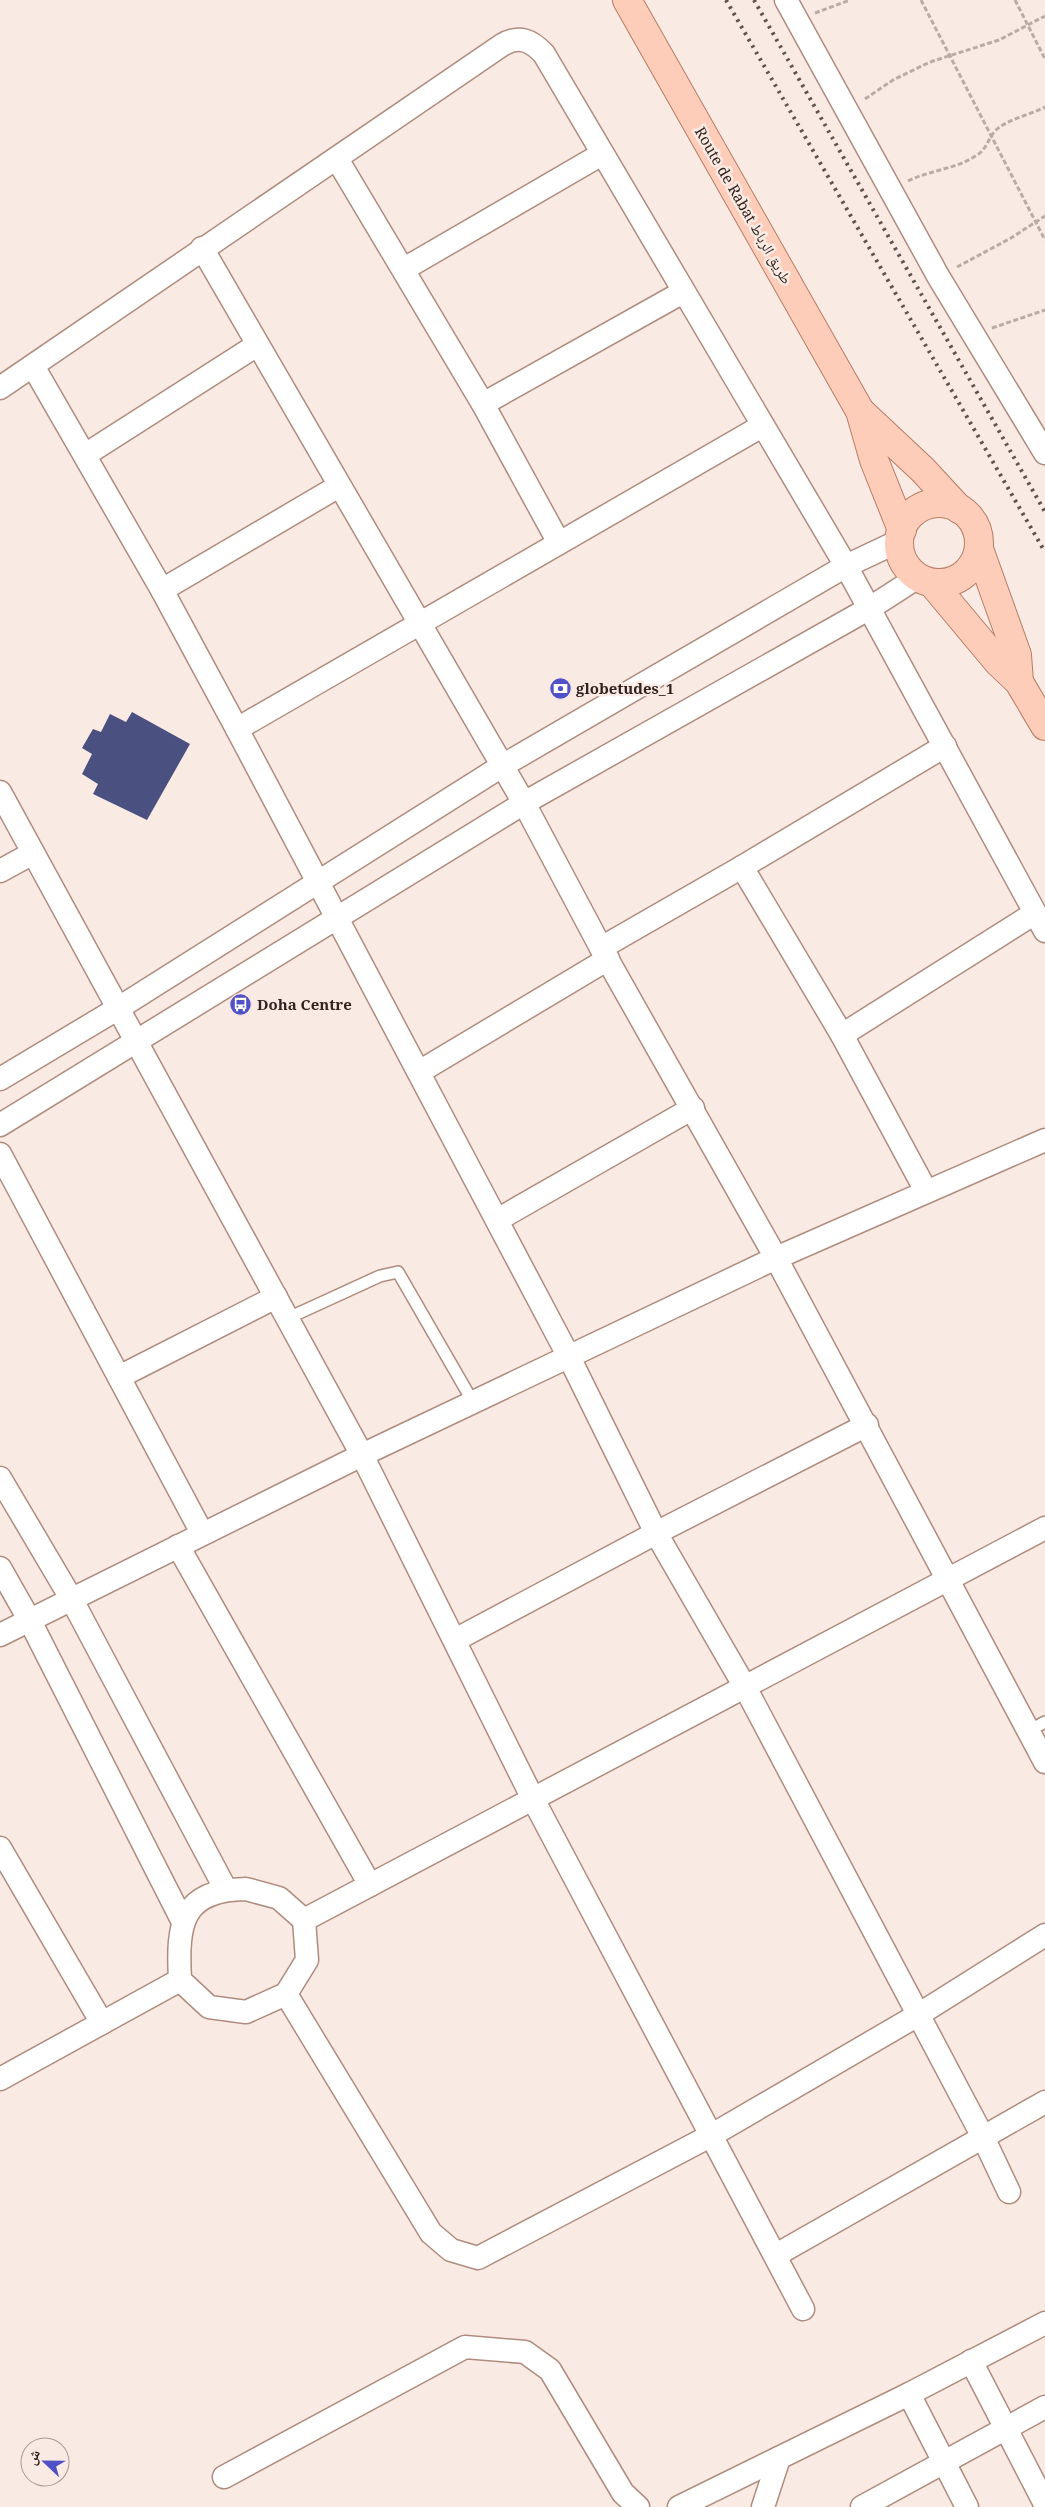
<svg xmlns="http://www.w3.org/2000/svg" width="1045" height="2507" viewBox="0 0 1045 2507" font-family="'Noto Serif','Noto Naskh Arabic',serif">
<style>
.building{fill:#4a507f}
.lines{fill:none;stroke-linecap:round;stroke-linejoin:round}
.lane-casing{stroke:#af8c7e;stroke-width:14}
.street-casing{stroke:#af8c7e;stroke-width:25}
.primary-casing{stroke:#b67c64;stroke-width:30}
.path{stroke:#bbaba5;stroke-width:3;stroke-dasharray:5 2.5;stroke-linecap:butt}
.lane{stroke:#fff;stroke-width:11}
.street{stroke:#fff;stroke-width:22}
.primary{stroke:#fecdb9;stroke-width:28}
.rail{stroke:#60524c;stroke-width:4;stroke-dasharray:2.5 5;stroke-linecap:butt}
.labels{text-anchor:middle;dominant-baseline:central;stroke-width:5;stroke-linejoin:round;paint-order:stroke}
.street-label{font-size:15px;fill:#31231d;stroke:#faeae4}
.poi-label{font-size:15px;font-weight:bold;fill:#31231d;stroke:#faeae4;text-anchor:start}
</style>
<rect width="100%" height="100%" fill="#faeae4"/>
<path class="building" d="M132 712 190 744 147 820 93 794 98 784 82 774 92 754 82 748 93 729 101 732 110 714 126 722Z"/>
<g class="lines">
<defs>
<g id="lane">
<path d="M286 1319 380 1276 398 1272 473 1402"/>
<path d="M1028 1731 1045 1722"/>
</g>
<g id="street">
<path d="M786 0 938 276 1045 453"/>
<path d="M337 159 483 404 559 543"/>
<path d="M202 248 524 803 601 948 776 1258 1045 1762"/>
<path d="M404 269 602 154"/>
<path d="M33 366 162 590 237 729 569 1357 656 1533 745 1687 983 2137 1009 2192"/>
<path d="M0 388 502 45C519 35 531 40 544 54L846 566 1045 931"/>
<path d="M483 404 683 292"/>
<path d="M85 455 257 345"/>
<path d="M162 590 339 486"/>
<path d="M237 729 762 426"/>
<path d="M0 792 362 1455 533 1799 803 2309"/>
<path d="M742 867 842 1035 926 1191"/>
<path d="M0 871 33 853"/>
<path d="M601 948 742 867 945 746"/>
<path d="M842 1035 1035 913"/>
<path d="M419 1072 608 959"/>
<path d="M0 1079 117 1009 502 766 846 566 901 540"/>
<path d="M0 1125 524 803 870 608 918 577"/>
<path d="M0 1154 202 1533"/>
<path d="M497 1220 693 1108"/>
<path d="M119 1377 276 1297"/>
<path d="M0 1478 72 1600 226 1890"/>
<path d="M178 1546 370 1885"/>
<path d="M0 1568 30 1621 183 1922"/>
<path d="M0 1635 362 1455 776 1258 1045 1140"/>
<path d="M455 1640 656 1533 867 1425"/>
<path d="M0 1848 102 2023"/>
<path d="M246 1889 279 1898 304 1920 307 1960 286 1994 246 2012 209 2007 180 1980C177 1924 181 1890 246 1889Z"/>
<path d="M304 1920 1045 1528"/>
<path d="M286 1994 431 2233 451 2250 478 2258 712 2135 918 2015 1045 1935"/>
<path d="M0 2079 180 1980"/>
<path d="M776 2255 1045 2102"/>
<path d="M971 2361 1045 2504"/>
<path d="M909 2394 967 2507"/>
<path d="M224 2477 465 2347 525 2352 550 2370 623 2493 638 2507"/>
<path d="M679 2507 909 2394 1045 2323"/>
<path d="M763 2507 779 2458"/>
<path d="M862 2507 1045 2407"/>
</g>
<g id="primary">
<path d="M627 0 860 411 874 460 902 530"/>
<path d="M860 411 923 470 959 509"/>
<circle cx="939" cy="543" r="40"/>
<path d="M979 549 1017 655 1019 682"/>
<path d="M932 583 998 662 1019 682 1045 726"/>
</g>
</defs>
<use href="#lane" class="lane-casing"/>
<use href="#street" class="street-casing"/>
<use href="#primary" class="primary-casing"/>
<g class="path">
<path d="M921 0 1045 240"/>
<path d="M1015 0 1045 59"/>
<path d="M815 13 850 0"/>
<path d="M865 99 893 80 930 62 999 40 1045 16"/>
<path d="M908 181C930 170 957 169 977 155 987 149 988 138 996 130 1008 119 1030 115 1045 107"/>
<path d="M957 267 1011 238 1045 216"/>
<path d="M992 328 1045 310"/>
</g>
<use href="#lane" class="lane"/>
<use href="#street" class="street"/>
<use href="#primary" class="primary"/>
<g class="rail">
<path d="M726 0 1045 552"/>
<path d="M754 0 1045 512"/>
</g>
</g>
<defs>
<symbol id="bank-disc" viewBox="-11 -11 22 22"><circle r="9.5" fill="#5051c7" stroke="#faeae4"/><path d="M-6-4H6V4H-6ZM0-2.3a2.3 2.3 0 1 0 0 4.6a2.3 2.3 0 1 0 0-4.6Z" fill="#fff"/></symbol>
<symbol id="bus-disc" viewBox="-11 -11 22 22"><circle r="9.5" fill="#5051c7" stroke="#faeae4"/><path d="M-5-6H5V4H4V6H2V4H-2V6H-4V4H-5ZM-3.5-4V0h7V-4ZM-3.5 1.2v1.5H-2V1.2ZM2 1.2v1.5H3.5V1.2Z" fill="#fff"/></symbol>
</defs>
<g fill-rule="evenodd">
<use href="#bank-disc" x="548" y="676" width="25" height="25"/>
<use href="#bus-disc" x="228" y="992" width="25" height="25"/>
</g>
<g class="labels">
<g class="street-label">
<text transform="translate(744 205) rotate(60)">Route de Rabat طريق الرباط</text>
</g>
<g class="poi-label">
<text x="576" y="688">globetudes_1</text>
<text x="257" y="1004">Doha Centre</text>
</g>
</g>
<g transform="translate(45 2462) rotate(292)"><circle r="24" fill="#faeae4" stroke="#aa9a94"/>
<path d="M0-4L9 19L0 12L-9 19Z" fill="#5051c7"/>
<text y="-8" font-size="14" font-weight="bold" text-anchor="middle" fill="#31231d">ش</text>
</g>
</svg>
